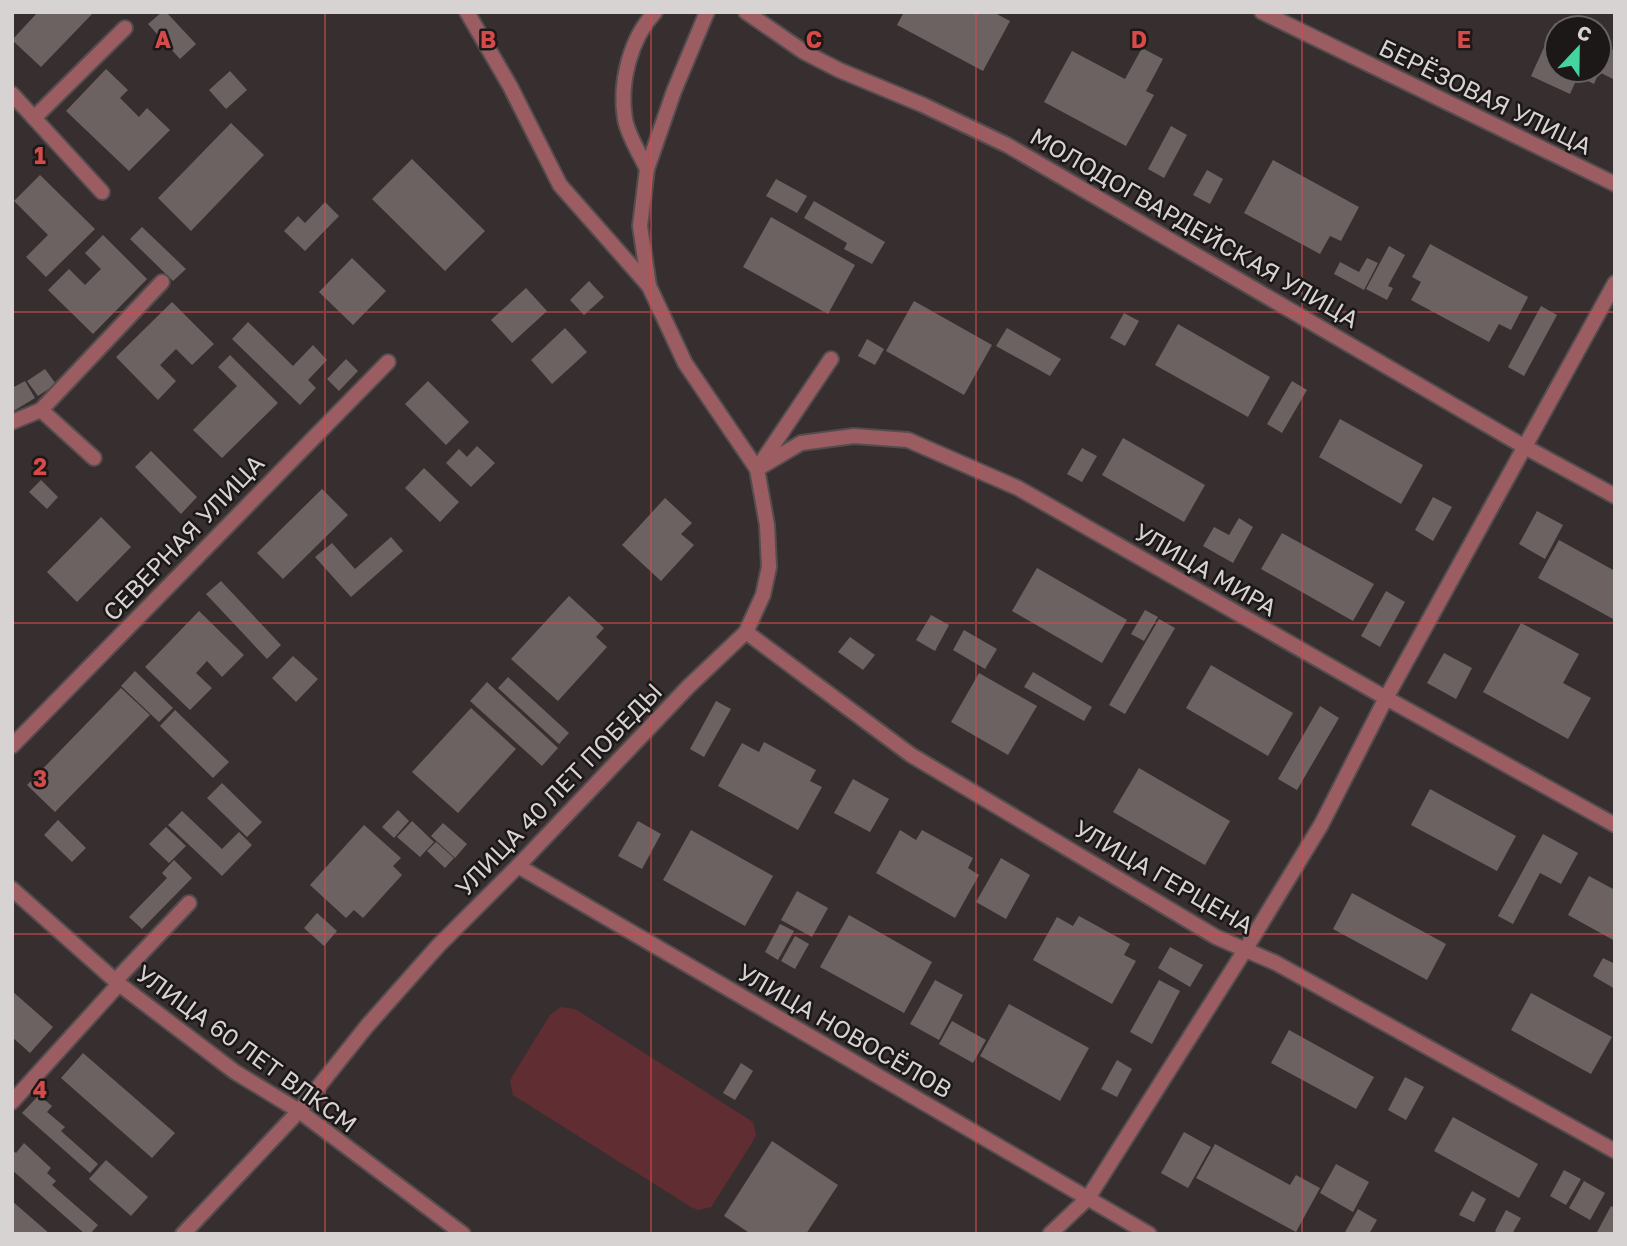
<svg xmlns="http://www.w3.org/2000/svg" width="1627" height="1246" viewBox="0 0 1627 1246" font-family="'Golos Text',sans-serif">
<style>
.green{fill:#602d33}
.building{fill:#6c6262}
.lines{fill:none;stroke-linecap:round;stroke-linejoin:round}
.lane-casing{stroke:#544d4d;stroke-width:18}
.street-casing{stroke:#544d4d;stroke-width:18}
.lane{stroke:#9c5d62;stroke-width:14}
.street{stroke:#9c5d62;stroke-width:14}
.grid{fill:none;stroke:#d64a4a;stroke-width:2;stroke-opacity:0.55}
.labels{text-anchor:middle;dominant-baseline:central;stroke-width:5;stroke-linejoin:round;paint-order:stroke}
.street-label{font-size:24px;fill:#d8d3d3;stroke:#1c1818}
.grid-label{font-size:23px;text-anchor:middle;font-weight:bold;fill:#d64a4a;stroke:#1c1818;stroke-width:5;stroke-linejoin:round;paint-order:stroke}
</style>
<rect width="100%" height="100%" fill="#372f2f"/>
<path class="green" d="M561 1007 575 1009 753 1122 756 1135 753 1141 711 1207 698 1210 691 1207 513 1095 510 1081 513 1075 550 1015Z"/>
<g class="building">
<path d="M38 12H94L41 67 12 40Z"/>
<path d="M162 12H166L196 44 180 59 148 24Z"/>
<path d="M904 12H993L1010 21 983 71 897 25Z"/>
<path d="M1555 23 1566 28H1557V70H1599V43L1615 51V80L1599 72 1594 84 1578 76 1570 94 1531 76Z"/>
<path d="M1142 48 1163 59 1146 91 1154 95 1126 146 1044 102 1072 51 1125 79Z"/>
<path d="M106 69 128 90 120 98 139 117 147 108 170 130 129 171 66 111Z"/>
<path d="M230 71 247 90 226 109 209 90Z"/>
<path d="M231 123 264 155 191 231 158 198Z"/>
<path d="M1171 126 1187 135 1164 178 1148 169Z"/>
<path d="M412 159 485 231 445 271 372 199Z"/>
<path d="M1273 160 1359 207 1341 241 1330 236 1320 254 1244 213Z"/>
<path d="M1207 170 1223 179 1210 204 1193 195Z"/>
<path d="M40 175 95 229 46 277 26 257 48 235 14 201Z"/>
<path d="M776 179 807 196 797 213 766 196Z"/>
<path d="M814 201 885 242 872 264 844 249 847 243 804 218Z"/>
<path d="M325 202 339 216 305 251 284 231 298 216 305 223Z"/>
<path d="M771 217 855 265 828 314 743 267Z"/>
<path d="M142 227 186 269 173 281 130 239Z"/>
<path d="M103 235 147 279 93 334 48 290 69 269 85 285 101 269 85 253Z"/>
<path d="M1430 244 1528 297 1511 330 1499 324 1489 342 1411 300 1421 282 1412 277Z"/>
<path d="M1389 246 1405 255 1388 286 1393 288 1387 300 1366 289Z"/>
<path d="M352 258 386 291 353 325 319 292Z"/>
<path d="M1367 258 1378 263 1364 290 1334 274 1340 262 1359 272Z"/>
<path d="M589 281 604 297 584 315 570 300Z"/>
<path d="M526 288 547 311 512 343 491 320Z"/>
<path d="M914 301 992 345 964 395 886 351Z"/>
<path d="M172 302 214 344 192 365 176 349 160 365 176 381 158 400 116 357Z"/>
<path d="M1541 306 1557 315 1524 376 1508 367Z"/>
<path d="M1124 313 1139 321 1125 346 1110 338Z"/>
<path d="M248 322 293 366 313 345 327 360 308 380 316 388 300 405 232 339Z"/>
<path d="M1178 324 1270 377 1248 417 1155 365Z"/>
<path d="M565 328 587 352 552 384 531 360Z"/>
<path d="M1007 328 1061 359 1050 376 996 346Z"/>
<path d="M867 339 884 349 875 365 858 356Z"/>
<path d="M230 355 278 403 222 458 193 430 237 386 218 367Z"/>
<path d="M346 359 358 371 339 391 327 379Z"/>
<path d="M45 369 56 384 38 396 27 381Z"/>
<path d="M25 381 35 398 12 412V388Z"/>
<path d="M428 381 469 422 446 445 405 404Z"/>
<path d="M1292 381 1307 390 1282 433 1267 424Z"/>
<path d="M1340 419 1423 465 1401 504 1319 457Z"/>
<path d="M1123 438 1205 485 1184 522 1102 475Z"/>
<path d="M477 446 495 463 471 487 446 463 459 449 467 457Z"/>
<path d="M1082 448 1097 456 1082 482 1067 474Z"/>
<path d="M151 451 197 497 181 514 135 467Z"/>
<path d="M424 468 459 502 440 522 405 488Z"/>
<path d="M41 480 58 497 47 509 29 492Z"/>
<path d="M322 489 348 515 283 579 257 553Z"/>
<path d="M1433 497 1452 507 1433 541 1415 530Z"/>
<path d="M665 498 692 523 681 534 694 545 661 581 622 545Z"/>
<path d="M1537 511 1563 525 1545 559 1519 544Z"/>
<path d="M101 517 131 547 77 602 47 572Z"/>
<path d="M1239 518 1253 527 1233 563 1203 546 1214 527 1229 535Z"/>
<path d="M1282 533 1374 584 1353 621 1261 569Z"/>
<path d="M391 537 403 551 351 597 315 557 332 543 355 569Z"/>
<path d="M1559 540 1615 571V620L1538 578Z"/>
<path d="M1037 568 1127 620 1102 663 1012 611Z"/>
<path d="M221 581 281 645 267 659 206 594Z"/>
<path d="M1386 591 1405 602 1380 647 1361 636Z"/>
<path d="M569 596 604 628 596 637 607 647 558 701 511 659Z"/>
<path d="M1145 610 1158 617 1144 641 1131 634Z"/>
<path d="M199 611 244 655 222 677 207 661 196 673 212 688 190 710 145 667Z"/>
<path d="M931 615 949 625 935 651 916 640Z"/>
<path d="M1159 619 1175 628 1125 714 1109 705Z"/>
<path d="M1521 623 1579 654 1563 683 1591 698 1568 739 1483 692Z"/>
<path d="M964 630 997 649 985 669 953 650Z"/>
<path d="M850 637 875 655 863 670 838 652Z"/>
<path d="M1444 653 1472 668 1456 699 1427 683Z"/>
<path d="M293 656 318 679 296 702 272 678Z"/>
<path d="M1211 665 1293 713 1268 756 1186 708Z"/>
<path d="M135 671 173 708 159 722 121 686Z"/>
<path d="M1033 672 1092 707 1084 721 1024 687Z"/>
<path d="M979 673 1037 706 1008 755 951 722Z"/>
<path d="M508 677 569 733 559 744 498 688Z"/>
<path d="M487 682 558 748 542 766 470 701Z"/>
<path d="M121 688 150 715 55 812 27 785Z"/>
<path d="M716 701 731 709 704 757 690 749Z"/>
<path d="M1320 706 1339 718 1297 790 1278 779Z"/>
<path d="M471 708 516 749 458 813 412 772Z"/>
<path d="M175 710 229 762 213 778 160 726Z"/>
<path d="M764 742 816 770 810 781 822 787 798 830 718 786 742 743 759 752Z"/>
<path d="M1139 768 1230 821 1205 865 1113 812Z"/>
<path d="M853 779 889 799 870 832 834 813Z"/>
<path d="M222 783 262 822 247 837 207 798Z"/>
<path d="M1430 789 1516 836 1497 871 1411 825Z"/>
<path d="M398 810 409 821 394 838 382 827Z"/>
<path d="M182 811 222 849 239 832 252 845 222 876 168 825Z"/>
<path d="M58 820 86 848 72 862 44 835Z"/>
<path d="M412 821 434 842 420 857 397 837Z"/>
<path d="M638 821 661 834 642 869 618 856Z"/>
<path d="M443 823 467 844 455 858 431 836Z"/>
<path d="M364 825 401 858 393 866 402 875 363 918 354 910 346 918 310 885Z"/>
<path d="M166 827 186 846 169 863 149 844Z"/>
<path d="M691 830 773 876 745 926 663 880Z"/>
<path d="M900 830 916 840 922 830 973 858 968 868 979 875 955 918 876 873Z"/>
<path d="M1543 834 1578 853 1561 884 1540 873 1513 924 1498 916Z"/>
<path d="M436 842 454 858 445 868 427 851Z"/>
<path d="M1001 858 1030 875 1006 919 976 902Z"/>
<path d="M174 860 192 878 142 929 129 917 167 878 162 873Z"/>
<path d="M1589 876 1615 890V941L1568 915Z"/>
<path d="M797 891 828 908 812 937 781 920Z"/>
<path d="M1352 893 1446 944 1427 980 1333 929Z"/>
<path d="M317 913 337 931 324 946 304 928Z"/>
<path d="M849 915 932 962 904 1013 820 967Z"/>
<path d="M1079 916 1130 944 1124 955 1136 961 1112 1004 1033 960 1057 917 1073 926Z"/>
<path d="M780 924 794 931 778 960 765 952Z"/>
<path d="M795 936 809 944 795 969 781 961Z"/>
<path d="M1170 947 1203 965 1190 987 1158 968Z"/>
<path d="M1603 958 1615 964V989L1593 976Z"/>
<path d="M935 980 963 995 939 1040 910 1024Z"/>
<path d="M1159 980 1180 991 1152 1044 1130 1032Z"/>
<path d="M12 991 53 1027 30 1053 12 1037Z"/>
<path d="M1531 993 1612 1037 1591 1074 1511 1030Z"/>
<path d="M1009 1004 1089 1048 1060 1101 980 1056Z"/>
<path d="M952 1021 986 1040 973 1063 939 1044Z"/>
<path d="M1289 1030 1374 1077 1356 1109 1271 1063Z"/>
<path d="M83 1053 175 1133 152 1158 61 1078Z"/>
<path d="M1117 1060 1132 1069 1117 1097 1101 1089Z"/>
<path d="M741 1063 753 1071 735 1100 723 1093Z"/>
<path d="M1405 1077 1424 1087 1406 1120 1388 1110Z"/>
<path d="M39 1095 52 1106 47 1112 65 1127 61 1131 98 1164 90 1173 22 1113Z"/>
<path d="M1453 1117 1538 1164 1519 1198 1434 1151Z"/>
<path d="M1184 1132 1211 1147 1188 1188 1161 1173Z"/>
<path d="M772 1141 838 1185 806 1234H751L724 1216Z"/>
<path d="M24 1143 51 1168 47 1173 56 1181 52 1185 98 1225 90 1234H85L12 1170V1150L16 1153Z"/>
<path d="M1215 1144 1290 1185 1296 1175 1320 1188 1296 1232 1196 1178Z"/>
<path d="M106 1160 148 1197 131 1216 89 1179Z"/>
<path d="M1336 1164 1369 1182 1353 1212 1320 1193Z"/>
<path d="M1564 1170 1581 1179 1566 1205 1550 1196Z"/>
<path d="M1584 1181 1605 1193 1590 1220 1569 1208Z"/>
<path d="M1472 1191 1486 1199 1474 1222 1459 1215Z"/>
<path d="M12 1201 50 1234H12Z"/>
<path d="M1611 1206 1615 1208V1234H1596Z"/>
<path d="M1358 1209 1377 1220 1369 1234H1344Z"/>
<path d="M1506 1210 1521 1218 1512 1234H1499L1495 1231Z"/>
</g>
<g class="lines">
<defs>
<g id="lane">
<path d="M467 12 510 86 560 185 649 286"/>
<path d="M12 94 102 192"/>
<path d="M34 118 125 28"/>
<path d="M647 169C640 154 628 136 625 119 619 83 630 39 655 12"/>
<path d="M41 410 94 458"/>
<path d="M12 422 41 410 162 282"/>
<path d="M757 469 831 359"/>
<path d="M12 889 119 984 235 1072 299 1111 463 1234"/>
<path d="M115 981 189 903"/>
</g>
<g id="street">
<path d="M746 12 804 52 839 70 923 105 1007 145 1525 447 1615 496"/>
<path d="M1262 12 1615 184"/>
<path d="M757 469 801 443 854 436 908 440 1018 488 1386 698 1615 825"/>
<path d="M746 632 911 755 1216 937 1276 963 1615 1151"/>
<path d="M12 746 388 362"/>
<path d="M518 866 1149 1234"/>
<path d="M12 1102 119 984"/>
<path d="M183 1234 299 1111 367 1026 438 946 518 866 688 687 746 632 763 595 769 567 767 525 757 469 685 363 649 286 640 226 647 169 674 91 707 12"/>
<path d="M1050 1234 1088 1198 1245 950 1321 825 1386 698 1615 283"/>
</g>
</defs>
<use href="#lane" class="lane-casing"/>
<use href="#street" class="street-casing"/>
<use href="#lane" class="lane"/>
<use href="#street" class="street"/>
</g>
<path class="grid" d="M325 12V1234M651 12V1234M976 12V1234M1302 12V1234M12 312H1615M12 623H1615M12 934H1615"/>
<g class="labels">
<g class="street-label">
<text transform="translate(1486 96) rotate(26)">БЕРЁЗОВАЯ УЛИЦА</text>
<text transform="translate(1195 227) rotate(30)">МОЛОДОГВАРДЕЙСКАЯ УЛИЦА</text>
<text transform="translate(183 537) rotate(-46)">СЕВЕРНАЯ УЛИЦА</text>
<text transform="translate(1206 569) rotate(30)">УЛИЦА МИРА</text>
<text transform="translate(558 789) rotate(-46)">УЛИЦА 40 ЛЕТ ПОБЕДЫ</text>
<text transform="translate(1164 876) rotate(30)">УЛИЦА ГЕРЦЕНА</text>
<text transform="translate(845 1030) rotate(30)">УЛИЦА НОВОСЁЛОВ</text>
<text transform="translate(247 1048) rotate(36)">УЛИЦА 60 ЛЕТ ВЛКСМ</text>
</g>
</g>
<g class="grid-label">
<text x="163" y="48">A</text>
<text x="488" y="48">B</text>
<text x="814" y="48">C</text>
<text x="1139" y="48">D</text>
<text x="1464" y="48">E</text>
<text x="40" y="164">1</text>
<text x="40" y="475">2</text>
<text x="40" y="787">3</text>
<text x="40" y="1098">4</text>
</g>
<rect width="1627" height="1246" fill="none" stroke="#d8d3d3" stroke-width="28"/>
<g transform="translate(1578 49) rotate(22)"><circle r="33" fill="#1c1818" stroke="#676363" stroke-width="2"/>
<path d="M0-5L12 26L0 18L-12 26Z" fill="#44d49f"/>
<text y="-10" font-size="19" font-weight="bold" text-anchor="middle" fill="#d8d3d3">С</text>
</g>
</svg>
